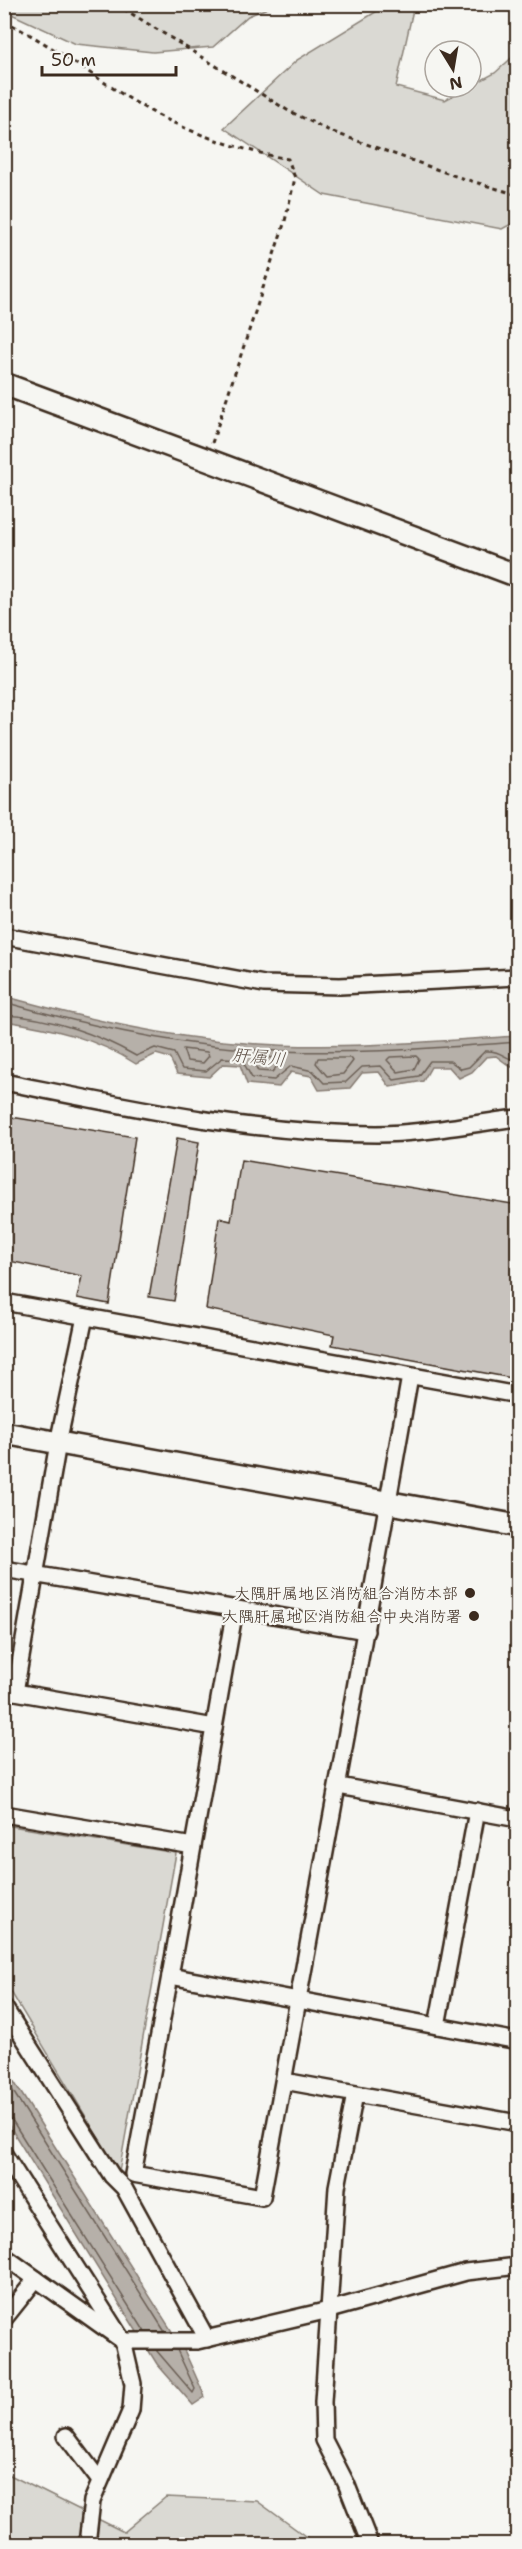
<svg xmlns="http://www.w3.org/2000/svg" width="522" height="2549" viewBox="0 0 522 2549" font-family="'Shantell Sans','Klee One',sans-serif">
<style>
.green{fill:#dad9d3;stroke:#8a8278;stroke-width:1.5}
.water{fill:#b6b0a9;stroke:#857a71;stroke-width:1.5}
.lines{fill:none;stroke-linecap:round;stroke-linejoin:round}
.shore{stroke:#6c6056;stroke-width:1.5}
.building{fill:#c8c3be;stroke:#3b2a1e;stroke-width:1.5}
.street-casing{stroke:#3b2a1e;stroke-width:20}
.secondary-casing{stroke:#3b2a1e;stroke-width:26}
.path{stroke:#3b2a1e;stroke-width:3;stroke-dasharray:4.5 4.5;stroke-linecap:butt}
.street{stroke:#f6f6f2;stroke-width:15}
.secondary{stroke:#f6f6f2;stroke-width:21}
.poi-dot{fill:#3b2a1e;stroke:#f6f6f2;stroke-width:2}
.labels{text-anchor:middle;dominant-baseline:central;stroke-width:4.5;stroke-linejoin:round;paint-order:stroke}
.poi-label{font-size:16px;fill:#3b2a1e;stroke:#f6f6f2;text-anchor:end}
.water-label{font-size:18px;font-style:italic;fill:#605248;stroke:#f6f6f2}
</style>
<rect width="100%" height="100%" fill="#f6f6f2"/>
<filter id="ink" filterUnits="userSpaceOnUse"><feTurbulence type="fractalNoise" baseFrequency=".0167" numOctaves="2"/><feDisplacementMap in="SourceGraphic" scale="12" xChannelSelector="R" yChannelSelector="G"/><feConvolveMatrix kernelMatrix="1 2 1 2 8 2 1 2 1" color-interpolation-filters="sRGB"/></filter>
<g filter="url(#ink)">
<g class="green">
<path d="M5 4H275V5L248 16 213 47 153 52 76 44 5 11Z"/>
<path d="M387 5H414L396 87 445 100 495 73 517 53V221L502 229 324 195 224 128 297 60Z"/>
<path d="M5 1825 176 1853 119 2172 5 1982Z"/>
<path d="M4 2472 124 2532 166 2497 257 2501 316 2544H5Z"/>
</g>
<g class="water">
<path d="M4 996C83 1018 164 1037 245 1043 335 1050 427 1042 517 1036V1066L511 1067 496 1056 486 1057 472 1072 459 1078 449 1067H431L423 1081 390 1087 379 1072 362 1073 350 1088 319 1090 311 1076 291 1072 279 1087 247 1084 240 1065 223 1064 209 1077 177 1074 170 1058 156 1054 136 1064C97 1038 50 1028 5 1021Z"/>
<path d="M4 2066 185 2352 205 2397 193 2405 157 2364 5 2119Z"/>
</g>
<g class="lines">
<g class="shore">
<path d="M4 1002C83 1024 164 1043 245 1049 335 1056 428 1049 518 1042"/>
<path d="M4 1015C49 1017 98 1034 136 1056L155 1048 174 1053 182 1069 206 1071 222 1058C244 1058 242 1060 252 1078L274 1080 291 1066 313 1071 324 1083 346 1082 362 1067 381 1066 394 1080 419 1076 430 1061H450L461 1069 469 1067 485 1051C502 1050 505 1060 518 1060"/>
<path d="M183 1049 207 1052 209 1056 203 1063 187 1061Z"/>
<path d="M416 1056 419 1059 414 1069 398 1072 387 1060 390 1057Z"/>
<path d="M256 1057 279 1058 281 1062 272 1072 258 1071 253 1061Z"/>
<path d="M318 1058H351L353 1061 343 1074 327 1076 316 1063Z"/>
<path d="M4 2077 165 2332"/>
<path d="M4 2117 12 2120 145 2332"/>
<path d="M156 2350 193 2393 195 2389 177 2350"/>
</g>
</g>
<g class="building">
<path d="M11 1117 135 1137 109 1304 77 1298 82 1276 4 1260V1153Z"/>
<path d="M177 1138 199 1142 174 1301 149 1297Z"/>
<path d="M241 1160 518 1205V1369L511 1368 512 1378 332 1345 334 1335 206 1309 219 1218 231 1221Z"/>
</g>
<g class="lines">
<defs>
<g id="street">
<path d="M4 936 264 984 340 986 518 977"/>
<path d="M4 1082C130 1107 249 1134 377 1134 424 1134 472 1123 518 1118"/>
<path d="M4 1302 518 1395"/>
<path d="M410 1376C363 1650 312 1924 262 2197L133 2174 170 1976 437 2026"/>
<path d="M4 1569 366 1631"/>
<path d="M4 1690 214 1727"/>
<path d="M15 1692 58 1443 85 1317"/>
<path d="M339 1786 518 1819"/>
<path d="M477 1811 437 2026 518 2041"/>
<path d="M4 1814 193 1846"/>
<path d="M170 1976 235 1609"/>
<path d="M4 2007 112 2176 124 2188 207 2339"/>
<path d="M284 2081 518 2123"/>
<path d="M355 2094 337 2187 323 2402 324 2440 346 2483 370 2544"/>
<path d="M4 2154 123 2341 133 2384 131 2410 92 2501 87 2544"/>
<path d="M4 2256 123 2341H197L329 2310 466 2272 518 2266"/>
<path d="M4 2319 36 2279"/>
<path d="M66 2436 100 2481"/>
</g>
<g id="secondary">
<path d="M4 384 518 576"/>
<path d="M4 1433 518 1526"/>
</g>
</defs>
<use href="#street" class="street-casing"/>
<use href="#secondary" class="secondary-casing"/>
<g class="path">
<path d="M116 4 287 110 330 131 458 177 518 195"/>
<path d="M4 21C49 43 88 73 130 99 177 129 234 149 288 159L295 178 285 221 212 443"/>
</g>
<use href="#street" class="street"/>
<use href="#secondary" class="secondary"/>
</g>
</g>
<g class="poi-dot">
<circle cx="470" cy="1593" r="6"/>
<circle cx="474" cy="1616" r="6"/>
</g>
<g class="labels">
<g class="poi-label">
<text x="458" y="1593">大隅肝属地区消防組合消防本部</text>
<text x="462" y="1616">大隅肝属地区消防組合中央消防署</text>
</g>
<g class="water-label">
<text transform="translate(259 1057) rotate(6)">肝属川</text>
</g>
</g>
<rect width="522" height="2549" fill="none" stroke="#f6f6f2" stroke-width="24"/>
<rect x="12" y="12" width="498" height="2525" fill="none" stroke="#3b2a1e" stroke-width="2" filter="url(#ink)"/>
<g transform="translate(453 69) rotate(169)"><circle r="28" fill="#f6f6f2" stroke="#aba49d" stroke-width="1.5"/>
<path d="M0-4.5L10 22L0 15L-10 22Z" fill="#3b2a1e"/>
<text y="-9" font-size="16" font-weight="bold" text-anchor="middle" fill="#3b2a1e">N</text>
</g>
<path d="M42 66v9h134v-9" fill="none" stroke="#3b2a1e" stroke-width="3"/>
<text x="51" y="66" font-size="18" fill="#3b2a1e" stroke="#f6f6f2" stroke-width="4.5" paint-order="stroke">50 m</text>
</svg>
